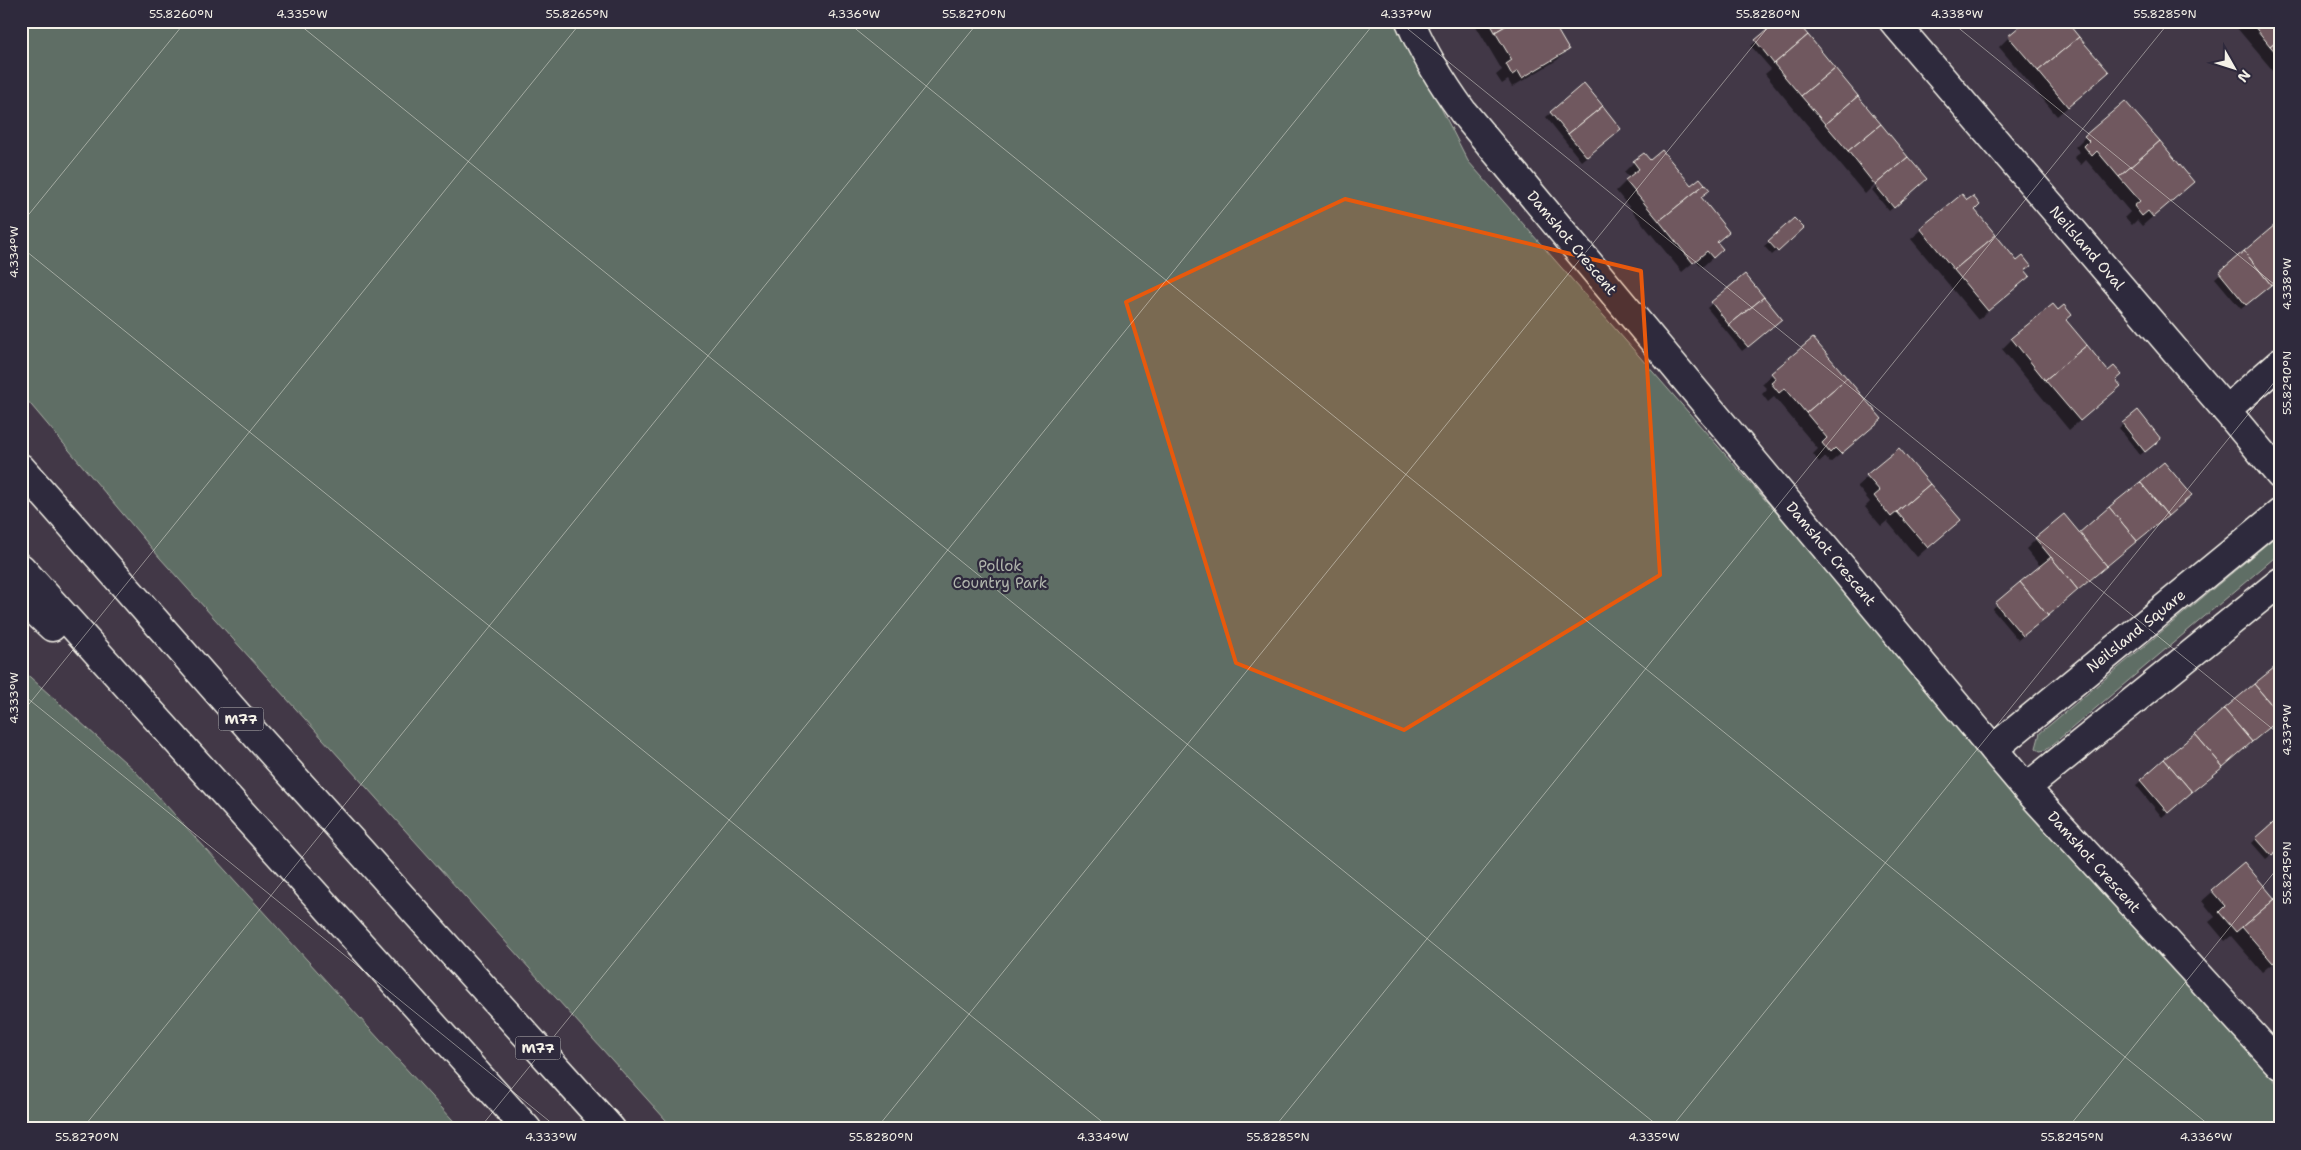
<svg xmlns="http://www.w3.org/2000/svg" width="2301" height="1150" viewBox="0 0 2301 1150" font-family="'Shantell Sans',sans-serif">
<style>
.green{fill:#5f6e65;stroke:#aab0a6}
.shadow{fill:#0007}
.building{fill:#6f585f;stroke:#f4f1e8}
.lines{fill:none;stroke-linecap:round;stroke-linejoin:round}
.minor-casing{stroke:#f4f1e8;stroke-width:31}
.motorway-casing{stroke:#f4f1e8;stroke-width:31}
.minor{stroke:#2f2a3d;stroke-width:28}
.motorway{stroke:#2f2a3d;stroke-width:28}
.marked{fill:#e8590c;fill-opacity:0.2;stroke:#e8590c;stroke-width:4;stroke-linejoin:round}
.ticks{fill:none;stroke:#f4f1e8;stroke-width:1;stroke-opacity:0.45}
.labels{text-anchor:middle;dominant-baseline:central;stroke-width:4.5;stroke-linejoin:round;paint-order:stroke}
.shield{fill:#2f2a3d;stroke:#b9b5b5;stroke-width:1}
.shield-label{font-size:14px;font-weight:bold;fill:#f4f1e8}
.street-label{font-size:15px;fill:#f4f1e8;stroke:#2f2a3d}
.park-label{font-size:15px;fill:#b1b6ad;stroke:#2f2a3d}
.neatline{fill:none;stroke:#f4f1e8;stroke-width:2}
.ticks-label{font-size:12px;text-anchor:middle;fill:#f4f1e8}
</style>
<rect width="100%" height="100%" fill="#423847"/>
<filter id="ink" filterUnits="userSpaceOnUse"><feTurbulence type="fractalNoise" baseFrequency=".02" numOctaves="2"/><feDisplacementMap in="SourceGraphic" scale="10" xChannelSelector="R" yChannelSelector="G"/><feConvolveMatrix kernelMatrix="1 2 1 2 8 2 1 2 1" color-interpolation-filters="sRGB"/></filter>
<g filter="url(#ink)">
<g class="green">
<path d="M21 21H1393L1413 53 1468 161 2280 1087V1129H674L160 558 21 393Z"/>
<path d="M2280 533V553L2046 750 2040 751 2036 748 2040 733Z"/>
<path d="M21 669 135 771 461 1129H21Z"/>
</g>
<g class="shadow">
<path d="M1473 21H1550L1568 50 1557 60 1512 87 1508 80 1502 84 1496 75 1502 70Z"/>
<path d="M1780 21 1921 184 1889 211 1872 190 1877 185V182L1865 194 1765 74 1771 69 1751 46Z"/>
<path d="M2231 21H2280V79Z"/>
<path d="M2009 37 2097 82 2057 116 1999 47Z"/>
<path d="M1551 113 1615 134 1581 161 1546 117Z"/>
<path d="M2085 137 2193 182 2142 226 2137 220 2132 225 2125 217 2130 212 2086 160 2081 165 2074 157 2080 152 2075 147Z"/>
<path d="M1634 162H1650L1700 198 1728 232 1716 243 1722 249 1702 267 1696 260 1682 272 1616 191 1629 178 1624 172Z"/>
<path d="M1961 196 2028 276 1978 320 1911 239Z"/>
<path d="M2280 223V278L2241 309 2215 278Z"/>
<path d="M1797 233 1772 255 1764 246 1769 242Z"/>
<path d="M1745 275 1776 324 1742 351 1707 308Z"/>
<path d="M2058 312 2120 386 2069 430 2002 349 2012 339Z"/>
<path d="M1772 374 1870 429 1830 463 1825 457 1819 462 1813 454 1818 449 1774 397 1768 402 1762 394 1767 389 1762 384Z"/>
<path d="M2123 424 2154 444 2140 455 2119 428Z"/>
<path d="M1899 449 1959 520 1917 557 1887 521 1881 526 1865 507 1870 502 1857 486Z"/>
<path d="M2156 526 2018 640 1992 609 2041 567 2026 549 2036 539Z"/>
<path d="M2280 664V719L2162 817 2136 785Z"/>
<path d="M2257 838 2280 848 2266 859 2252 843Z"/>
<path d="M2244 864 2280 906V957L2262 972 2231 936 2225 941 2209 922 2215 917 2202 901Z"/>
</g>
<g class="building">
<path d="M1489 21H1514L1495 32Z"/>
<path d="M1514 21H1552L1569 50 1522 78 1518 71 1512 75 1506 64 1512 60 1495 32Z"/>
<path d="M1778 21H1796L1808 35 1774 64 1755 40Z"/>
<path d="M2026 21H2066L2079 37 2038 71 2008 36Z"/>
<path d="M2250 21H2280V38L2270 46Z"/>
<path d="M1808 35 1835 68 1801 96 1774 64Z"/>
<path d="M2079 37 2109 72 2068 107 2038 71Z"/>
<path d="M2280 38V57L2270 46Z"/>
<path d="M1835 68 1858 96 1825 124 1801 96Z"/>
<path d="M1584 83 1603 106 1568 134 1550 112Z"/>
<path d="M1858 96 1881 124 1848 151 1825 124Z"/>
<path d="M2125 101 2160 141 2119 177 2097 151 2092 156 2084 146 2089 141 2084 136Z"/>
<path d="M1603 106 1621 129 1587 157 1568 134Z"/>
<path d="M1881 124 1908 157 1875 185 1848 151Z"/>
<path d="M2160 141 2194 182 2153 217 2148 211 2142 216 2134 206 2140 201 2119 177Z"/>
<path d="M1662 150 1691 185 1700 178 1705 184 1659 221 1625 180 1639 169 1633 161 1644 153 1650 160Z"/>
<path d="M1908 157 1927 179 1894 208 1875 185Z"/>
<path d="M1705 184 1710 190 1701 197 1729 232 1717 242 1723 249 1713 258 1707 251 1693 263 1659 221Z"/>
<path d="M1962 194 1967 200 1973 196 1980 205 1975 210 1996 235 1954 270 1920 228Z"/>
<path d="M1794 218 1804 228 1778 252 1768 241Z"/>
<path d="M2276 224 2280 228V278L2271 285 2244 251Z"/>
<path d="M1996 235 2017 261 2023 256 2031 266 2025 270 2030 276 1988 311 1954 270Z"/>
<path d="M2244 251 2271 285 2246 305 2219 272Z"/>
<path d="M1745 274 1764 297 1729 325 1711 302Z"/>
<path d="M1764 297 1782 319 1748 347 1729 325Z"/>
<path d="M2053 304 2058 310 2064 305 2072 315 2066 320 2087 345 2045 380 2011 338Z"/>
<path d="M1813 338 1847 378 1806 413 1785 388 1779 393 1771 383 1776 379 1771 373Z"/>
<path d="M2087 345 2108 371 2114 366 2122 375 2116 380 2121 386 2080 421 2045 380Z"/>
<path d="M1847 378 1882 419 1841 454 1835 448 1830 453 1822 443 1827 438 1806 413Z"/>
<path d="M2138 410 2161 439 2145 452 2122 423Z"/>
<path d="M1899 448 1930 484 1891 517 1874 496 1880 491 1866 475Z"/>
<path d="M2164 462 2192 495 2168 516 2140 482Z"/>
<path d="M2140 482 2168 516 2137 541 2109 507Z"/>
<path d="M1930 484 1961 520 1928 548 1897 512Z"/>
<path d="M2109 507 2137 541 2107 566 2079 533Z"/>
<path d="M2064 514 2107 566 2078 590 2035 538Z"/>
<path d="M2051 557 2078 590 2048 616 2020 582Z"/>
<path d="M2020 582 2048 616 2023 636 1995 603Z"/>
<path d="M2280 663V715L2254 684Z"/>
<path d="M2254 684 2280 715V719L2252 742 2224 709Z"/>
<path d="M2224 709 2252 742 2223 767 2195 734Z"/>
<path d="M2195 734 2223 767 2192 792 2164 759Z"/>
<path d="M2164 759 2192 792 2168 813 2140 780Z"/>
<path d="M2280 817V849L2272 856 2256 838Z"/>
<path d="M2244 862 2275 899 2236 932 2219 912 2225 906 2211 890Z"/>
<path d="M2275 899 2280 905V957L2273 963 2242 927Z"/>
</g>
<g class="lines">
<defs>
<g id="minor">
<path d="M1410 21C1424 54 1442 83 1463 112L1993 749 2026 788 2280 1065"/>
<path d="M1893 21 2226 410 2280 475"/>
<path d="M2226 410 2280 363"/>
<path d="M1993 749 2280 513"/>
<path d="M2026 788 2280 582"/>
</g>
<g id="motorway">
<path d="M21 468 237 714 611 1129"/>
<path d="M21 568 527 1129"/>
<path d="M21 598 52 627"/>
</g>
</defs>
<use href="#minor" class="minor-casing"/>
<use href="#motorway" class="motorway-casing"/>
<use href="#minor" class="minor"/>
<use href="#motorway" class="motorway"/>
</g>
</g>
<path class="marked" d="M1345 199 1641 271 1660 575 1404 730 1236 663 1126 302Z"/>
<path class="ticks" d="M295 21 1662 1129M846 21 2214 1129M1398 21 2280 735M1950 21 2280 289M21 224 186 21M21 247 1111 1129M21 693 559 1129M21 714 582 21M82 1129 979 21M479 1129 1376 21M876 1129 1773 21M1273 1129 2170 21M1670 1129 2280 375M2067 1129 2280 865"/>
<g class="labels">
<g class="shield">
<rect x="218.5" y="707.5" width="45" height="23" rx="4"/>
<rect x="515.5" y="1036.5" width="45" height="23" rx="4"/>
</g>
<g class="shield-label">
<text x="241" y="719">M77</text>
<text x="538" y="1048">M77</text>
</g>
<g class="street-label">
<text transform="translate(1572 243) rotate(50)">Damshot Crescent</text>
<text transform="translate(2087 248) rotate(49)">Neilsland Oval</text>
<text transform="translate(1831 554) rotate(50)">Damshot Crescent</text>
<text transform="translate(2136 631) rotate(-39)">Neilsland Square</text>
<text transform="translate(2094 862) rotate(48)">Damshot Crescent</text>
</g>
<g class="park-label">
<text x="1000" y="566">Pollok<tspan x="1000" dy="17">Country Park</tspan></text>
</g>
</g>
<rect width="2301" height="1150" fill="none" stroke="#2f2a3d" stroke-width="55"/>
<g transform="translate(2234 68) rotate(129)" stroke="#2f2a3d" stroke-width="4" paint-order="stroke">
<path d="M0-4L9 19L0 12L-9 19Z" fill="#f4f1e8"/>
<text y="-8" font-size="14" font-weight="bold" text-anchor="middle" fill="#f4f1e8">N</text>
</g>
<rect x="28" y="28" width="2246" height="1094" class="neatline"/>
<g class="ticks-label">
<text x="181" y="18">55.8260°N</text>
<text x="302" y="18">4.335°W</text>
<text x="577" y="18">55.8265°N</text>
<text x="854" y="18">4.336°W</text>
<text x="974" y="18">55.8270°N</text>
<text x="1406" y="18">4.337°W</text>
<text x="1768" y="18">55.8280°N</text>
<text x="1957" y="18">4.338°W</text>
<text x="2165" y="18">55.8285°N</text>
<text transform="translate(14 252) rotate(-90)" y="4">4.334°W</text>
<text transform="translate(2287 284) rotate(-90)" y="4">4.338°W</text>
<text transform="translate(2287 383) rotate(-90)" y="4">55.8290°N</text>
<text transform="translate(14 698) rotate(-90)" y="4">4.333°W</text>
<text transform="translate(2287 730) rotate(-90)" y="4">4.337°W</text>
<text transform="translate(2287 873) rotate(-90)" y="4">55.8295°N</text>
<text x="87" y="1141">55.8270°N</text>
<text x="551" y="1141">4.333°W</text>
<text x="881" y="1141">55.8280°N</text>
<text x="1103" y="1141">4.334°W</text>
<text x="1278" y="1141">55.8285°N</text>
<text x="1654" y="1141">4.335°W</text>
<text x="2072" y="1141">55.8295°N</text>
<text x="2206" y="1141">4.336°W</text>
</g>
</svg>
